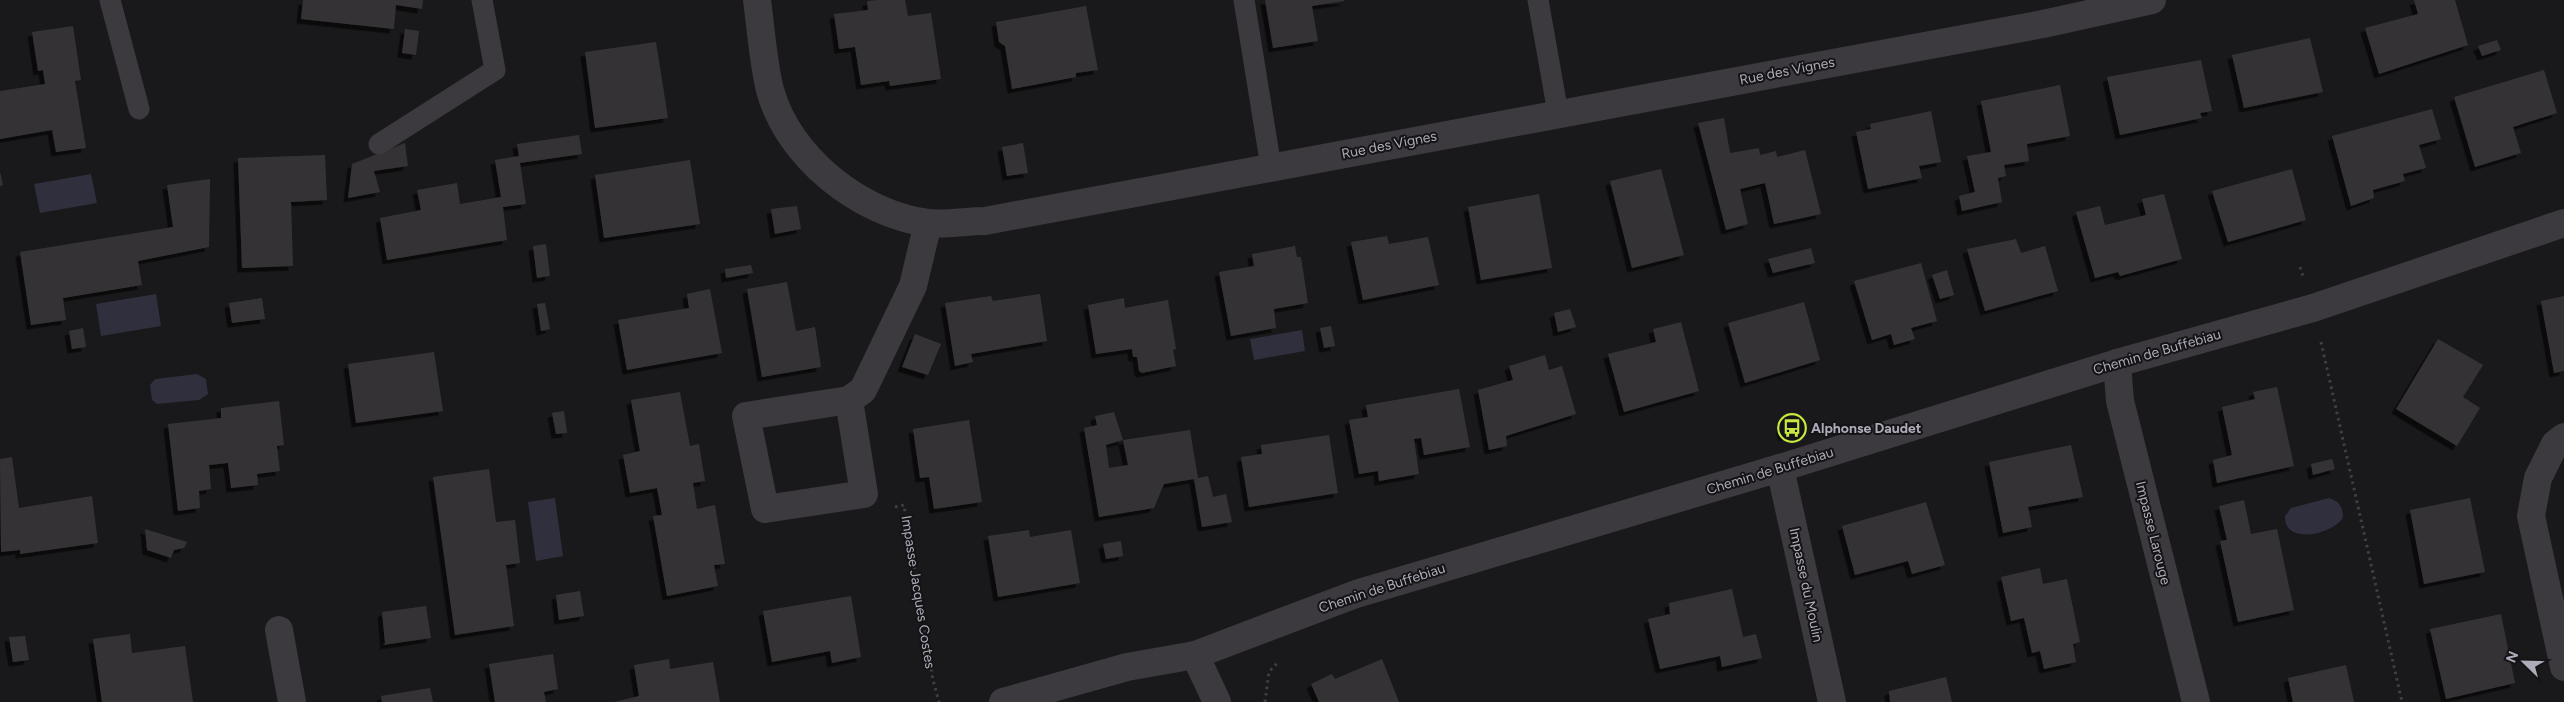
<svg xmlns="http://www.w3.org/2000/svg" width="2564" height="702" viewBox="0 0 2564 702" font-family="Figtree,sans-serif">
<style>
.water{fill:#2f2f3e}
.building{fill:#353336;filter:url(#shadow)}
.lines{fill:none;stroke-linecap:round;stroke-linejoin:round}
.path{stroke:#413f46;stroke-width:3;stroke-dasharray:2.5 4;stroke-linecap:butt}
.service{stroke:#3c393f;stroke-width:21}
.minor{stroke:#3c393f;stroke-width:28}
.tertiary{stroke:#3c393f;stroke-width:28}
.labels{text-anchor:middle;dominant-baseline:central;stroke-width:4;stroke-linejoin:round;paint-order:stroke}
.street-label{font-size:14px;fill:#afabb9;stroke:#141315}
.poi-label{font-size:14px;font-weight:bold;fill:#afabb9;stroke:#141315;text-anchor:start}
</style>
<defs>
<filter id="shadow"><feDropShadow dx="-4.5" dy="4.5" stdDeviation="0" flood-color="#0009"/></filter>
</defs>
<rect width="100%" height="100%" fill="#19181a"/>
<g class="water">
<path d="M91 174 97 203 40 213 34 184Z"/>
<path d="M156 294 161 326 101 336 96 304Z"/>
<path d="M1302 330 1305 351 1254 360 1250 339Z"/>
<path d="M197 374 206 379 208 394 199 400 157 404 152 400 150 385 155 379Z"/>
<path d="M555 498 563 556 536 561 528 502Z"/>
<path d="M2329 498C2339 501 2343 507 2343 517 2337 532 2284 548 2285 516L2291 508Z"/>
</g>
<g class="building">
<path d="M303 0H423L422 9 396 5 394 29 301 19Z"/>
<path d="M878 0H905L908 16 931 13 941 79 890 86 889 81 861 85 855 47 839 49 834 14 868 10 867 1Z"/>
<path d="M1265 0H1344L1345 1 1312 6 1318 41 1273 48Z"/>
<path d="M2414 0H2455L2468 45 2379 74 2365 28 2418 14Z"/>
<path d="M1086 6 1098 70 1076 73V77L1012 89 1005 46 999 42 996 22Z"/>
<path d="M73 26 81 80 75 81 86 148 56 152 52 130 0 139V91L45 84 43 70 38 71 32 32Z"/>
<path d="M405 29 419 31 416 55 402 53Z"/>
<path d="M2310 38 2323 92 2244 108 2232 55Z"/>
<path d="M2497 40 2501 50 2482 56 2478 46Z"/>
<path d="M656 42 668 118 595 128 585 52Z"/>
<path d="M2201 60 2212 111 2200 113 2202 118 2120 135 2107 77Z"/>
<path d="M2544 70 2557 113 2513 127 2521 153 2475 167 2454 97Z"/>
<path d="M2060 85 2070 136 2027 144 2029 161 2004 165 2006 176 1998 178 2002 202 1962 211 1959 196 1975 192 1967 156 1991 152 1981 101Z"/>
<path d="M2432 109 2441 139 2419 145 2426 168 2403 174 2405 181 2373 190 2374 198 2351 206 2332 136Z"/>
<path d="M1931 111 1941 162 1919 166 1922 178 1868 189 1856 132 1871 129 1870 124Z"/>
<path d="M1724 118 1730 153 1759 148 1760 155 1776 151 1777 157 1805 150 1821 214 1774 224 1765 183 1740 189 1748 224 1726 230 1698 123Z"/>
<path d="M579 135 582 154 520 163 526 204 503 207 507 240 387 260 380 218 421 210 417 190 457 183 460 204 501 197 495 160 519 156 517 144Z"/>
<path d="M405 143 408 166 374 171 380 192 348 198 352 164Z"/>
<path d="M1023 143 1028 173 1007 176 1002 147Z"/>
<path d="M325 155 327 200 291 202 293 266 242 268 238 158Z"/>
<path d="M690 160 700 224 604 238 595 175Z"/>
<path d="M1661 169 1684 255 1632 268 1610 181Z"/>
<path d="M2292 169 2306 220 2228 242 2212 191Z"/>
<path d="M0 172 3 185 0 186Z"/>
<path d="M210 179 209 247 138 261 142 285 63 298 66 320 31 325 20 252 173 227 167 185Z"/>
<path d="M1539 194 1552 268 1481 280 1468 207Z"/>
<path d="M2164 194 2182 259 2120 276 2118 272 2095 278 2076 212 2100 206 2105 225 2146 215 2142 199Z"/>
<path d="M797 206 801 229 775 234 771 209Z"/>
<path d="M1387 236 1389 244 1428 237 1439 285 1363 300 1351 242Z"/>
<path d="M2016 239 2021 253 2045 246 2058 291 1985 311 1967 249Z"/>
<path d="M546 244 550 276 537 278 533 246Z"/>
<path d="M1295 246 1297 257H1301L1308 303 1274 309 1276 328 1231 336 1219 272 1254 266 1252 254Z"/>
<path d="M1811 248 1815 263 1773 273 1768 259Z"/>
<path d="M1921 263 1937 321 1911 328 1915 339 1894 345 1891 334 1872 340 1854 281Z"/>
<path d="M751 265 753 273 726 278 725 269Z"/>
<path d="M1947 270 1954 295 1940 299 1932 275Z"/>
<path d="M787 282 796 331 815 327 821 367 762 377 747 289Z"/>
<path d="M710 289 722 353 627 370 618 320 689 308 687 294Z"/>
<path d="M1040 294 1047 341 971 354 973 362 955 366 945 303 991 296 993 301Z"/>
<path d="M2564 296V371L2554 373 2541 301Z"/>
<path d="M262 298 265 319 232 323 229 303Z"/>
<path d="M1124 298 1125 308 1168 300 1176 349 1173 350 1176 366 1142 373 1139 371 1137 357H1133L1132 349 1096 354 1088 305Z"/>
<path d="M1804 302 1820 360 1745 383 1728 323Z"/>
<path d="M545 303 550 329 541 331 537 304Z"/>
<path d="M1570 309 1576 327 1558 332 1554 313Z"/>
<path d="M1681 322 1699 391 1624 412 1608 354 1656 342 1653 329Z"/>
<path d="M1331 326 1335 346 1324 348 1320 328Z"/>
<path d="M83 328 86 347 72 349 69 331Z"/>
<path d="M915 334 941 344 928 375 902 367Z"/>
<path d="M2438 339 2483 365 2463 397 2480 408 2457 446 2396 409Z"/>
<path d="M434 352 443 411 356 423 348 364Z"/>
<path d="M1545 355 1549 370 1562 366 1576 414 1506 436 1507 446 1489 450 1478 390 1513 380 1509 366Z"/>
<path d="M2277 387 2294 466 2217 483 2213 460 2232 455 2222 407 2255 399 2253 392Z"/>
<path d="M1459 389 1470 447 1424 455 1421 438 1414 439 1419 474 1379 481 1378 471 1359 474 1349 420 1368 417 1366 405Z"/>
<path d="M680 392 690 446 699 444 705 481 693 483 697 509 715 505 725 564 714 565 718 586 667 596 653 516 662 515 657 488 630 493 623 455 640 451 631 400Z"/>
<path d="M279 401 284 445 277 446 280 471 257 474 258 485 231 488 228 463 209 465 211 489 199 491 200 508 178 511 168 424 221 418V408Z"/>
<path d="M564 411 567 433 556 434 552 413Z"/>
<path d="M1114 412 1123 440 1106 445 1109 468 1128 465 1123 440 1190 430 1198 478 1208 476 1213 497 1226 494 1232 522 1202 527 1194 479 1164 484 1154 508 1099 517 1084 428 1097 425 1095 416Z"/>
<path d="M969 420 982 502 934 509 929 477 920 478 913 429Z"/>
<path d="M1802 421 1805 430 1783 437 1780 427Z"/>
<path d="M1329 435 1338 493 1249 507 1241 457 1262 454 1261 445Z"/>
<path d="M2071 445 2083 497 2028 507 2032 527 2003 533 1989 462Z"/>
<path d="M12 457 19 508 92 496 98 543 20 554V550L1 552 0 459Z"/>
<path d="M2332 459 2335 469 2313 475 2311 464Z"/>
<path d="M489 469 496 522 515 520 520 563 506 565 514 626 455 635 433 477Z"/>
<path d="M2470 498 2485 572 2424 584 2410 510Z"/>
<path d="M2244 500 2251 534 2277 529 2294 610 2238 622 2220 541 2227 540 2219 506Z"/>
<path d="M1926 502 1945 565 1912 574 1908 561 1855 575 1842 526Z"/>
<path d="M145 529 187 542 184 548 174 550 171 558 147 550Z"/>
<path d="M1029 530 1030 537 1071 530 1080 583 998 597 988 536Z"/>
<path d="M1121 541 1123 556 1106 559 1103 544Z"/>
<path d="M2040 568 2043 584 2067 579 2080 642 2073 644 2076 662 2044 669 2040 651 2032 653 2024 618 2011 621 2001 577Z"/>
<path d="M1732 589 1743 637 1756 634 1762 658 1722 667 1720 656 1660 669 1648 619 1670 614 1669 603Z"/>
<path d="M580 591 584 616 559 620 556 595Z"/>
<path d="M851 596 861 657 832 663 830 651 772 662 763 611Z"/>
<path d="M426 606 431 638 383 645 385 643 382 612Z"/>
<path d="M2501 614 2515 683 2446 699 2430 629Z"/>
<path d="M130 634 132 653 185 646 193 702H102L93 639Z"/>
<path d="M25 636 29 660 13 662 9 637Z"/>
<path d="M553 654 558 689 544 692 546 702H495L489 664Z"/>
<path d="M669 659 670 669 713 662 720 702H614L639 696 634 665Z"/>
<path d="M1382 659 1399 702H1319L1311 684 1332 674 1335 679Z"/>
<path d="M2346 665 2354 702H2293L2288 678Z"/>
<path d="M1946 677 1952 702H1890L1889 691Z"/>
<path d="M430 688 433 702H382L381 696Z"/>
</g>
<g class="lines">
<g class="path">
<path d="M2300 267 2303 276"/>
<path d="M2321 342 2402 702"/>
<path d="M895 507 904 505 933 680 939 702"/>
<path d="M1265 702 1269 672 1278 662"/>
</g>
<g class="service">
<path d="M110 0 139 109"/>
<path d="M1244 0 1271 167"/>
<path d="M1538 0 1558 113"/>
<path d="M379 144 495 70 482 0"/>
</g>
<g class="minor">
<path d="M757 0C761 29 763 62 770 90 788 157 860 214 928 223 946 225 967 221 985 221L2043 24 2152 0"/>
<path d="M2117 363 2120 401 2196 702"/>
<path d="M849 400 864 494 765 509 746 416 849 400 863 390 913 286 928 223"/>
<path d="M2564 437 2555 444 2538 478 2531 516 2564 667"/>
<path d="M1780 468 1832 702"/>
<path d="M279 630 292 702"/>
<path d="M1195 655 1217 702"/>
</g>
<path class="tertiary" d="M1003 702 1127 667 1195 655 1356 594 1780 468 2117 363 2313 308 2564 223"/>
</g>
<defs>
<symbol id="bus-ring" viewBox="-11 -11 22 22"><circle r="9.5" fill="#141315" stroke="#c5e941" stroke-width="1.5"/><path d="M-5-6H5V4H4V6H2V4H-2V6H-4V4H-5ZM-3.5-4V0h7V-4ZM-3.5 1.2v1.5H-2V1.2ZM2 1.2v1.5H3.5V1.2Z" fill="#c5e941"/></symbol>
</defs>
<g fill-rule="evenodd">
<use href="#bus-ring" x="1776" y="412" width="32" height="32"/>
</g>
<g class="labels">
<g class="street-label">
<text transform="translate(1787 71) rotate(-11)">Rue des Vignes</text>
<text transform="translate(1389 145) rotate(-11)">Rue des Vignes</text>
<text transform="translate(2157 352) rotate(-16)">Chemin de Buffebiau</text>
<text transform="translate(1770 471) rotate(-17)">Chemin de Buffebiau</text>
<text transform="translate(2153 533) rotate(76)">Impasse Larouge</text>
<text transform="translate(1806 585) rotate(78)">Impasse du Moulin</text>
<text transform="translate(1382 588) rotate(-18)">Chemin de Buffebiau</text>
<text transform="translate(918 592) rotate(81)">Impasse Jacques Costes</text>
</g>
<g class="poi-label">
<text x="1811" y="428">Alphonse Daudet</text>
</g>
</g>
<g transform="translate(2524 662) rotate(293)" stroke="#141315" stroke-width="4" paint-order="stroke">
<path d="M0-4L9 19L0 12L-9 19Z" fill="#afabb9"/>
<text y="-8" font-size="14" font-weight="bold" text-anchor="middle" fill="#afabb9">N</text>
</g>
</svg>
